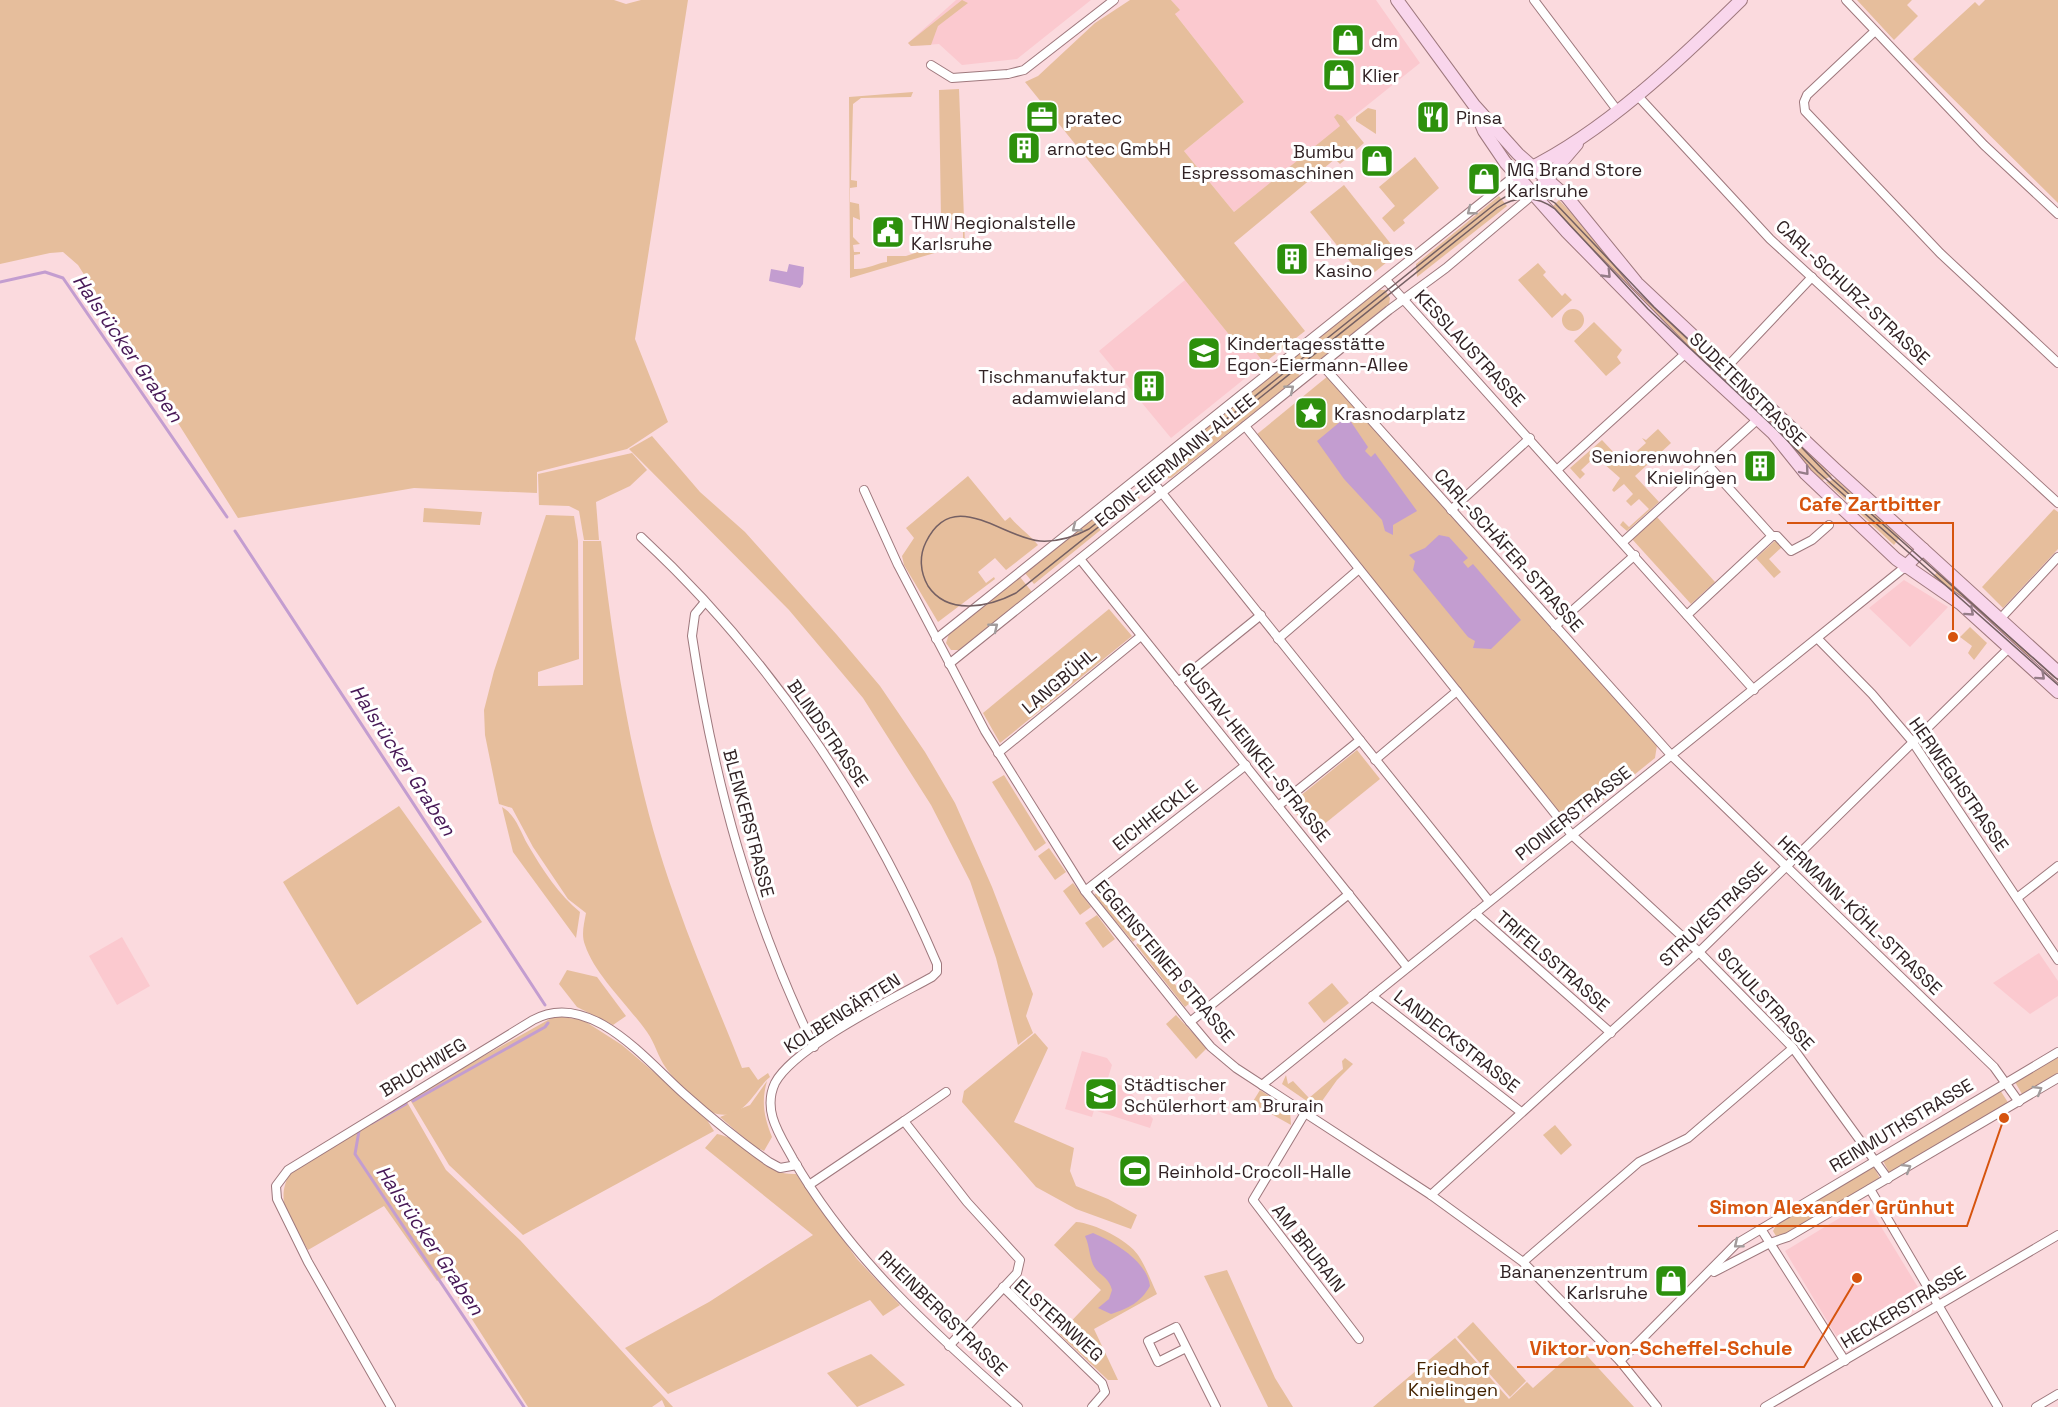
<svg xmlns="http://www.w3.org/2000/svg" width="2058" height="1407" viewBox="0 0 2058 1407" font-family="'Space Grotesk',sans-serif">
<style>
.built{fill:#fbc9cf}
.green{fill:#e6be9c}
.water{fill:#c39dd0}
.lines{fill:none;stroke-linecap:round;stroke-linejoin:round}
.stream{stroke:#c39dd0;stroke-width:3}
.street-casing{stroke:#9e787d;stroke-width:10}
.secondary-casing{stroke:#9e787d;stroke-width:14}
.street{stroke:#fff;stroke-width:8}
.secondary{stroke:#f9d6ec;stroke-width:12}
.tram{stroke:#756063;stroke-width:1.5}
.oneway{stroke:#a29c9c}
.oneway2{stroke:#957c88}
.labels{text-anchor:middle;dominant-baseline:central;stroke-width:6;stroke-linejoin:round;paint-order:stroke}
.poi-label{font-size:18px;fill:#312224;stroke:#fff;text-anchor:start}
.street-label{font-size:18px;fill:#312224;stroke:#fff}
.park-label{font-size:18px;fill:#442300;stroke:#fff}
.water-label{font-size:20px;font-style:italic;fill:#471856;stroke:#fff}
.leader{fill:none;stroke:#d6540e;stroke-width:2}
.callout-dot{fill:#d6540e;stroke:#fff;stroke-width:2}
.callout-label{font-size:20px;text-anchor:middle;font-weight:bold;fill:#d6540e;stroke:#fff;stroke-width:6;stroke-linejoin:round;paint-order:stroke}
</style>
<rect width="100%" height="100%" fill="#fbdade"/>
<g class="built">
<path d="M956 0H1091L1017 59 962 65 939 44 911 46 908 43Z"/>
<path d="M1171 0H1376L1420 63 1234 212 1184 151 1244 102 1175 14 1179 10Z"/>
<path d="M1185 280 1235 342 1244 337 1264 363 1171 438 1099 351Z"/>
<path d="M1904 580 1948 607 1910 647 1869 608Z"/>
<path d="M122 937 150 986 117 1005 89 956Z"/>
<path d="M2039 953 2058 981V996L2030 1014 1993 983Z"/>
<path d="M1082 1051 1107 1058 1112 1065 1107 1081 1126 1087 1153 1119 1150 1128 1094 1110 1092 1117 1065 1109Z"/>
<path d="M1866 1202 1927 1302 1846 1352 1785 1251Z"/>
</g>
<g class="green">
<path d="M0 0H614L626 4 641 0H688L635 339 668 422 627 449 537 472V493L414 488 238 518 78 265 63 252 50 253 0 264Z"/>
<path d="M962 0 968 3 938 26 931 45 911 46 908 43Z"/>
<path d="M1130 0H1171L1180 10 1175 14 1244 102 1184 151 1234 212 1340 126 1334 117 1337 114 1342 116 1364 143 1340 164 1335 159 1234 243 1305 331 1264 363 1244 337 1235 342 1025 82 1038 76 1095 23Z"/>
<path d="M1857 0H1912L1907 5 1918 16 1894 40Z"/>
<path d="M1985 0H2058V203L1913 59 1975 2 1979 6Z"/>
<path d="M959 89 965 244 850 278 849 97 913 92 911 97 861 98 853 104 851 180 857 181V187L850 188V202L859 204 860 220 853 217V237L860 244 853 245 854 252H860V254L854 255V269C867 270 876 263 887 262V256H906L924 250V247H934V239L963 238V220H941L939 90Z"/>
<path d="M1368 108 1376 110V134L1356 121V117Z"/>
<path d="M1415 157 1439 188 1403 220 1405 223 1394 232 1382 218 1395 206 1379 187Z"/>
<path d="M1344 185 1398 253 1365 280 1310 212Z"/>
<path d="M1499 196 1507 206 1417 277 1416 264Z"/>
<path d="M1559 200 1603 247 1829 468 1826 471 1832 476 1818 482 1665 330 1551 208Z"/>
<path d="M1538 263 1546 272 1543 275 1562 296 1565 293 1572 300 1552 318 1518 280Z"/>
<path d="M1379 290H1385L1390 298 1389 304 1309 368 1306 365 1302 368 1293 358Z"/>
<circle cx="1573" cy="320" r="11"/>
<path d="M1594 322 1622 350 1617 357 1621 363 1606 376 1574 341Z"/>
<path d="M1283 365 1286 369 1291 365 1300 376 1171 478 1163 479 1158 472 1160 465Z"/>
<path d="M1328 376 1657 745 1655 758 1577 821 1565 820 1256 435Z"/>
<path d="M1658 429 1671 443 1635 476 1659 502 1627 531 1620 525 1623 521 1629 527 1649 509 1639 499 1631 506 1626 501 1633 494 1624 484 1614 492 1612 490 1620 478 1603 463 1607 459 1600 452 1581 470 1585 474 1580 479 1570 468 1602 440 1617 456 1620 453 1627 460 1646 443 1642 438 1646 440Z"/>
<path d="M652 436 700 492 745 532 837 635 880 686 925 752 955 803 992 887 1033 994 1026 1016 1033 1033 1018 1045 996 958 970 881 931 805 863 698 789 610 629 449Z"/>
<path d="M632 453 647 470 630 486 596 502 599 540H584L579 511 569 506 539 505 538 474Z"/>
<path d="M968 476 1005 521 1010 517C1019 528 1029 534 1038 545L1006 570 995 558 978 572 986 583 994 577 995 579 938 622 904 565 902 556 914 538 906 528Z"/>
<path d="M1836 479 1900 537 1894 545 1826 482Z"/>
<path d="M1134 491 1140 498 1034 584 1025 573 1119 497 1122 501Z"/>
<path d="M424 508 482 512 480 525 423 522Z"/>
<path d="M2054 509 2058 512V549L2003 608 1982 587Z"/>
<path d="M546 515 574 516 578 541 579 659 538 672V686L583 685V541H601C615 662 634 784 675 898 695 956 720 1012 742 1068L749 1067 758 1080 768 1073 770 1077C754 1090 745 1120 717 1114 703 1111 674 1080 666 1068 658 1057 655 1043 647 1032 628 1005 595 975 585 945 581 935 584 924 586 913L568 899 533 847 512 808 499 804 485 735 484 710 494 671Z"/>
<path d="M1657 517 1715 582 1691 604 1632 539Z"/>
<path d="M1776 540 1782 547 1769 559 1781 572 1774 578 1756 558Z"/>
<path d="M1941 568 2032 656 2026 658 1930 580Z"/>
<path d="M1020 577 1032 592 959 650H951L946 643 949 634Z"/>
<path d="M1109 609 1132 636 1000 743 983 713Z"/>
<path d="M1970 627 1987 643 1974 660 1968 653 1972 646 1960 637Z"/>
<path d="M1357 750 1380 779 1312 834 1289 805Z"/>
<path d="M1004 775 1046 843 1035 851 992 782Z"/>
<path d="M399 806 482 922 357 1005 283 882Z"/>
<path d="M502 807C516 815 520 831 528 845 542 869 559 895 580 912L576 938 513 852Z"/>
<path d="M1049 848 1066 872 1055 880 1038 856Z"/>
<path d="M1073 883 1091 907 1080 915 1063 891Z"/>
<path d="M1100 890 1138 937 1133 942 1094 895Z"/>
<path d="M1097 915 1115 939 1103 948 1085 923Z"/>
<path d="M1140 941 1190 1003 1185 1007 1136 945Z"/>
<path d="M567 970 597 977 626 1016 613 1025 577 1007 559 984Z"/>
<path d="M1332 983 1349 1003 1324 1023 1308 1003Z"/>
<path d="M1176 1015 1207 1048 1196 1059 1166 1024Z"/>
<path d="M555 1016 583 1020 622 1045 702 1113 701 1115 707 1120 714 1131 523 1235 449 1165 409 1098Z"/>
<path d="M1035 1033 1048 1048 1014 1122 1074 1148 1070 1171 1076 1186 1108 1199 1137 1215 1131 1229 1076 1209 1036 1187 962 1102 964 1091Z"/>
<path d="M2058 1056V1073L2022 1094 2015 1082Z"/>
<path d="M1345 1058 1353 1064 1337 1080 1317 1108 1282 1084 1286 1075 1288 1084 1293 1081 1309 1098 1343 1069 1342 1061Z"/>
<path d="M767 1081C761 1102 764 1117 772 1137L764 1151 760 1149 759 1151 720 1117 750 1105Z"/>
<path d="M1260 1090 1290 1110 1291 1125 1252 1103Z"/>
<path d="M2000 1090 2009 1104 1890 1174 1883 1161Z"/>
<path d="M402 1102H407L446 1170 520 1240 673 1407H665L662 1400 652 1407H528L452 1288 444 1277 437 1281 384 1206 308 1250C293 1223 273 1204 290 1173Z"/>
<path d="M1555 1125 1572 1145 1561 1155 1543 1135Z"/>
<path d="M717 1134C750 1140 762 1176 796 1174L857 1259 900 1305 883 1316 870 1300 668 1394 625 1348 709 1302 813 1235 705 1148Z"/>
<path d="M1872 1164 1881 1180 1788 1236H1776L1773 1231 1779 1220Z"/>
<path d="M1076 1222C1094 1223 1128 1240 1138 1255 1146 1267 1151 1281 1157 1294L1094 1329 1118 1380H1108L1059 1334 1101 1290 1054 1245Z"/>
<path d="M1227 1270 1275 1378 1293 1407H1268L1204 1276Z"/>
<path d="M1473 1322 1526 1381 1510 1397 1457 1337Z"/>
<path d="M1455 1338 1509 1399 1527 1382 1533 1388 1579 1347 1634 1407H1373Z"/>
<path d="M871 1354 905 1385 857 1407 827 1373Z"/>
</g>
<g class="water">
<path d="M789 264 804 267 803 284 800 288 769 281 771 269 787 272Z"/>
<path d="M1347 416 1368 447 1365 451 1371 457 1375 453 1417 511 1393 525V535L1385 531 1382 520 1344 479 1317 441Z"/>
<path d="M1439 535 1449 537 1468 558 1463 562 1468 568 1473 564 1521 620 1491 649 1473 648 1475 641 1468 637 1413 570 1415 561 1409 555 1425 548Z"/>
<path d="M1093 1233C1114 1242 1147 1261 1150 1286 1140 1303 1129 1308 1111 1314L1098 1308 1109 1299 1112 1290C1109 1278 1102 1277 1095 1268 1089 1259 1090 1246 1085 1236Z"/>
</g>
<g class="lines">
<g class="stream">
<path d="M0 282 45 272 63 278 227 517"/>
<path d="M235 531 545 1005"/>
<path d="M413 1101 545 1027 548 1023"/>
<path d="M372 1123 406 1104"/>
<path d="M359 1131 355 1154 524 1407"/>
</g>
<defs>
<g id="street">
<path d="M1534 0 1617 110"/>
<path d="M1846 0 1984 145 2058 214"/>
<path d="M1875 31 1807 95 1804 102 1805 111 1940 253 2058 363"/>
<path d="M931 65 952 78 1008 74 1024 70 1114 0"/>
<path d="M1636 94 1770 239 2058 503"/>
<path d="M1386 280 1754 690"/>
<path d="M1322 365 1672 756 1994 1067 2019 1102"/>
<path d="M1726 368 1812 277"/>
<path d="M1245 426 1572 835 1699 952 1793 1048 1888 1179"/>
<path d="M1558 469 1686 353"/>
<path d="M1146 473 1489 901"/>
<path d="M864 490 898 565 985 731 1085 891 1190 1022 1211 1047 1236 1068 1431 1195 1523 1262 1620 1361 1657 1407"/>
<path d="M1451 510 1530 438"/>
<path d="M1772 536H1777L1791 551 1812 540 1829 525"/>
<path d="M641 537C769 655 869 805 937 964V972L932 977C894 998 794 1047 775 1083 762 1111 780 1135 793 1159 850 1258 934 1333 1018 1407"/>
<path d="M1623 542 1758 419"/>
<path d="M1080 559 1407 967"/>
<path d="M705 602 695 614 692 636C714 782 750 914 814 1047"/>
<path d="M1687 615 1772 536 1708 465"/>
<path d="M2001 618 2058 557"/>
<path d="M1555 626 1635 555"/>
<path d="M936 639 1517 174"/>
<path d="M1278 639 1359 569"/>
<path d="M1818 639 1872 694 1912 741 2058 960"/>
<path d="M949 664 1389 310 1446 268 1535 193"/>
<path d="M1178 682 1261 615"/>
<path d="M998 753 1141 636"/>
<path d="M1375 760 1457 691"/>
<path d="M1278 806 1360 740"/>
<path d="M1085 891 1246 765"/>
<path d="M2017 898 2058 866"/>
<path d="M1475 913 1611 1033"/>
<path d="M1372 996 1521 1112"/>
<path d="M1190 1022 1349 894"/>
<path d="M1262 1085 1905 567"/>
<path d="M1305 1113 1253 1200 1359 1339"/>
<path d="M904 1121 946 1092"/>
<path d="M809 1185 904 1121 967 1202 1020 1260 1017 1273 949 1346"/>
<path d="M1870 1189 1998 1407"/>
<path d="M1431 1195 1699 952 2009 648"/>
<path d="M1761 1229 1845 1361"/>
<path d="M1523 1262 1639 1162 1688 1138 1793 1048"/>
<path d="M1714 1272 1770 1243 1788 1237 2058 1078"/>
<path d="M1003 1287 1102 1383 1105 1392 1092 1407"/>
<path d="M1186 1348 1158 1362 1148 1341 1176 1327 1216 1407"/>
<path d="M1620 1361 1736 1244 2058 1052"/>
<path d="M391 1407 308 1262 277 1199 276 1186 288 1170 533 1020C589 989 646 1060 683 1093 710 1117 739 1141 769 1162L780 1168 797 1165"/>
<path d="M1765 1407 2058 1235"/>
<path d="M2036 1407 2058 1394"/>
</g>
<g id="secondary">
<path d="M1397 0 1474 105 1518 154 1567 197 1637 283 1835 469 2058 672"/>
<path d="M1476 112 1484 131 1505 162 1567 232 1686 353 1773 433 1806 474 1896 559 1961 604 2058 692"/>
<path d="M1526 170C1603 133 1680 60 1741 0"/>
<path d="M1535 193 1577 144"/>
<path d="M1905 567 1923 549"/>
</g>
</defs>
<use href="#street" class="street-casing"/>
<use href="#secondary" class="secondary-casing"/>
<use href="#street" class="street"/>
<use href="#secondary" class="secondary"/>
<path class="tram" d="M2058 680 1832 479 1783 428 1654 307 1555 203C1538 191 1518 188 1500 200L1089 529C1074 537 1057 542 1040 541 1002 538 953 486 926 542 919 556 920 572 928 586 948 616 989 607 1016 593L1497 208C1515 196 1537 195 1555 209L1648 309 1776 429 1818 472 2058 685"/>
</g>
<defs><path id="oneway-chevron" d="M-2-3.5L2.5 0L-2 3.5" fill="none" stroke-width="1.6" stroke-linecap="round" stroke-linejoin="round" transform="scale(1.5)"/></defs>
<g class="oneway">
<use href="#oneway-chevron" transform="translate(1471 211) rotate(142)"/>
<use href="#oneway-chevron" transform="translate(1290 389) rotate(-39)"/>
<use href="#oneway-chevron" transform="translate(1076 528) rotate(142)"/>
<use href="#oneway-chevron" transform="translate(994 627) rotate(-39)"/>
<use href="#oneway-chevron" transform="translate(2038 1090) rotate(-31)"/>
<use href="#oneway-chevron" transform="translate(1907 1168) rotate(-31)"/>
<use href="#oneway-chevron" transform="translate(1738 1244) rotate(141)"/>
</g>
<g class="oneway2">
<use href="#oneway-chevron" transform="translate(1607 274) rotate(46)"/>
<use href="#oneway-chevron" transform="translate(1805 471) rotate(50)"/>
<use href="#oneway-chevron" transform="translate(1970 612) rotate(42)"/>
<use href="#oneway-chevron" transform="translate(2041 676) rotate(42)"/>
</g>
<defs>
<symbol id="shop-square" viewBox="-11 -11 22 22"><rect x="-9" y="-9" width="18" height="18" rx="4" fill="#2d900c" stroke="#fff"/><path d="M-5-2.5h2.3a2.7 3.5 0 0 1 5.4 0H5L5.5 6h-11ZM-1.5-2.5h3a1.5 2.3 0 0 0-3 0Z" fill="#fff"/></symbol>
<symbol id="office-square" viewBox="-11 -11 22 22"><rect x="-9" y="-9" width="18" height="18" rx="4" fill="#2d900c" stroke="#fff"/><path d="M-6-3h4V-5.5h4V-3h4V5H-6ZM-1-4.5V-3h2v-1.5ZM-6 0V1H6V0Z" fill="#fff"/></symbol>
<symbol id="restaurant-square" viewBox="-11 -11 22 22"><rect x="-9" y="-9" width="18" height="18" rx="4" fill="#2d900c" stroke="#fff"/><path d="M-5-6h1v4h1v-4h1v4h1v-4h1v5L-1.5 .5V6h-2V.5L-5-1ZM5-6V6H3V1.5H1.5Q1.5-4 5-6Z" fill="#fff"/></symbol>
<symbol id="building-square" viewBox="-11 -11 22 22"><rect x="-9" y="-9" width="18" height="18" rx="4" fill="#2d900c" stroke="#fff"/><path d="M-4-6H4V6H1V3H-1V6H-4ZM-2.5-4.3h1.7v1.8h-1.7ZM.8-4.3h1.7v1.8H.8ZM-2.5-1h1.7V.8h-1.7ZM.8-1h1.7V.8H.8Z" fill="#fff"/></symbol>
<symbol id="civic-square" viewBox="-11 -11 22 22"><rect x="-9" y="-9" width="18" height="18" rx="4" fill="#2d900c" stroke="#fff"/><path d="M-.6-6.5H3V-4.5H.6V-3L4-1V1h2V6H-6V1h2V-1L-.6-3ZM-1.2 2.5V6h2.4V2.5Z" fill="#fff"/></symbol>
<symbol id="school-square" viewBox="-11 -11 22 22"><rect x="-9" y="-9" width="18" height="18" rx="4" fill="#2d900c" stroke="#fff"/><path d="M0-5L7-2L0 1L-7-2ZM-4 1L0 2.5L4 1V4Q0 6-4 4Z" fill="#fff"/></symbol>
<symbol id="sight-square" viewBox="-11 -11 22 22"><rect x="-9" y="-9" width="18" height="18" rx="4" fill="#2d900c" stroke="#fff"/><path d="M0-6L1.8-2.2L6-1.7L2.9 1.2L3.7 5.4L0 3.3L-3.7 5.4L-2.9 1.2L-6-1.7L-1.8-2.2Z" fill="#fff"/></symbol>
<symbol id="stadium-square" viewBox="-11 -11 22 22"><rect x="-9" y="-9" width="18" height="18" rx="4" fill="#2d900c" stroke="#fff"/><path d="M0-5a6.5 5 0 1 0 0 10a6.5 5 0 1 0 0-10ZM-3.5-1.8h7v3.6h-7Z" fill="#fff"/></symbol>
</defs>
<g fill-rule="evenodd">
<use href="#shop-square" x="1329" y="21" width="38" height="38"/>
<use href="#shop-square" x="1320" y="56" width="38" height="38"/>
<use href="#office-square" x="1023" y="98" width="38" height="38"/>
<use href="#restaurant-square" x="1414" y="98" width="38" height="38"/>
<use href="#building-square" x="1005" y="129" width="38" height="38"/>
<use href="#shop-square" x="1358" y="142" width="38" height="38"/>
<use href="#shop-square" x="1465" y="160" width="38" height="38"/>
<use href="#civic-square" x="869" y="213" width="38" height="38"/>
<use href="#building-square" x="1273" y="240" width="38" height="38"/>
<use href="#school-square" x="1185" y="334" width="38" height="38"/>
<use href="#building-square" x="1130" y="367" width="38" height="38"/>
<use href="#sight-square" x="1292" y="394" width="38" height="38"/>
<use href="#building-square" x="1741" y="447" width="38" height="38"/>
<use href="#school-square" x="1082" y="1075" width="38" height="38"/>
<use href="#stadium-square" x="1116" y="1152" width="38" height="38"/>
<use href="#shop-square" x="1652" y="1262" width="38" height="38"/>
</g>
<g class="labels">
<g class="poi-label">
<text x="1371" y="40">dm</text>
<text x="1362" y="75">Klier</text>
<text x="1065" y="117">pratec</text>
<text x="1456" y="117">Pinsa</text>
<text x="1047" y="148">arnotec GmbH</text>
<text x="1354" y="151" text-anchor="end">Bumbu<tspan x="1354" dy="21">Espressomaschinen</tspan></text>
<text x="1507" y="169">MG Brand Store<tspan x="1507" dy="21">Karlsruhe</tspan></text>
<text x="911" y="222">THW Regionalstelle<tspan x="911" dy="21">Karlsruhe</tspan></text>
<text x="1315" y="249">Ehemaliges<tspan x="1315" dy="21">Kasino</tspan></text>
<text x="1227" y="343">Kindertagesstätte<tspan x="1227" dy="21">Egon-Eiermann-Allee</tspan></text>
<text x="1126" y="376" text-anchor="end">Tischmanufaktur<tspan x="1126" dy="21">adamwieland</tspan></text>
<text x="1334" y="413">Krasnodarplatz</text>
<text x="1737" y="456" text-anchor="end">Seniorenwohnen<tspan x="1737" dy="21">Knielingen</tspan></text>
<text x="1124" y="1084">Städtischer<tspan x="1124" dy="21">Schülerhort am Brurain</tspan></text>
<text x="1158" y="1171">Reinhold-Crocoll-Halle</text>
<text x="1648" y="1271" text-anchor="end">Bananenzentrum<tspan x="1648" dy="21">Karlsruhe</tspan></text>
</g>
<g class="street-label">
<text transform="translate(1853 292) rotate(43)">CARL-SCHURZ-STRASSE</text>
<text transform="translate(1470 348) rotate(47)">KESSLAUSTRASSE</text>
<text transform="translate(1748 389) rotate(44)">SUDETENSTRASSE</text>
<text transform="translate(1175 460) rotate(-39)">EGON-EIERMANN-ALLEE</text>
<text transform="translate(1509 550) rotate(48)">CARL-SCHÄFER-STRASSE</text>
<text transform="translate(1059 681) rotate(-40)">LANGBÜHL</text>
<text transform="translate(828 733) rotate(55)">BLINDSTRASSE</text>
<text transform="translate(1256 752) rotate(51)">GUSTAV-HEINKEL-STRASSE</text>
<text transform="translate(1959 784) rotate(55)">HERWEGHSTRASSE</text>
<text transform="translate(1573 813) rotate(-38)">PIONIERSTRASSE</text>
<text transform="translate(1155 815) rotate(-38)">EICHHECKLE</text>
<text transform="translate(749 823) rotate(75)">BLENKERSTRASSE</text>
<text transform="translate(1713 914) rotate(-44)">STRUVESTRASSE</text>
<text transform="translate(1860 915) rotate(44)">HERMANN-KÖHL-STRASSE</text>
<text transform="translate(1165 961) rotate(50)">EGGENSTEINER STRASSE</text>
<text transform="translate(1553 961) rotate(41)">TRIFELSSTRASSE</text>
<text transform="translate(1766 999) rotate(47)">SCHULSTRASSE</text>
<text transform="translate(842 1013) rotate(-32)">KOLBENGÄRTEN</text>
<text transform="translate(1457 1041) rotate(38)">LANDECKSTRASSE</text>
<text transform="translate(423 1067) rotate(-31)">BRUCHWEG</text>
<text transform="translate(1901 1125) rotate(-31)">REINMUTHSTRASSE</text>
<text transform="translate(1309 1248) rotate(52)">AM BRURAIN</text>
<text transform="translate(1903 1307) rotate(-31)">HECKERSTRASSE</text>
<text transform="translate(943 1313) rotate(44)">RHEINBERGSTRASSE</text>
<text transform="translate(1059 1320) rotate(42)">ELSTERNWEG</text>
</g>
<g class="park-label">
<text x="1453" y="1368">Friedhof<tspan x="1453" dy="21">Knielingen</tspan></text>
</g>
<g class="water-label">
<text transform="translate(128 348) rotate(55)">Halsrücker Graben</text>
<text transform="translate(403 760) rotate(57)">Halsrücker Graben</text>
<text transform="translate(430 1240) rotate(56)">Halsrücker Graben</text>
</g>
</g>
<path class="leader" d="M1953 637L1953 523H1787M2004 1118L1967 1226H1698M1857 1278L1804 1367H1517"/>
<g class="callout-dot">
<circle cx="1953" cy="637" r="6"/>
<circle cx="2004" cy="1118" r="6"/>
<circle cx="1857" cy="1278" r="6"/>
</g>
<g class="callout-label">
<text x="1870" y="511">Cafe Zartbitter</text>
<text x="1832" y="1214">Simon Alexander Grünhut</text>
<text x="1661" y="1355">Viktor-von-Scheffel-Schule</text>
</g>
</svg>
